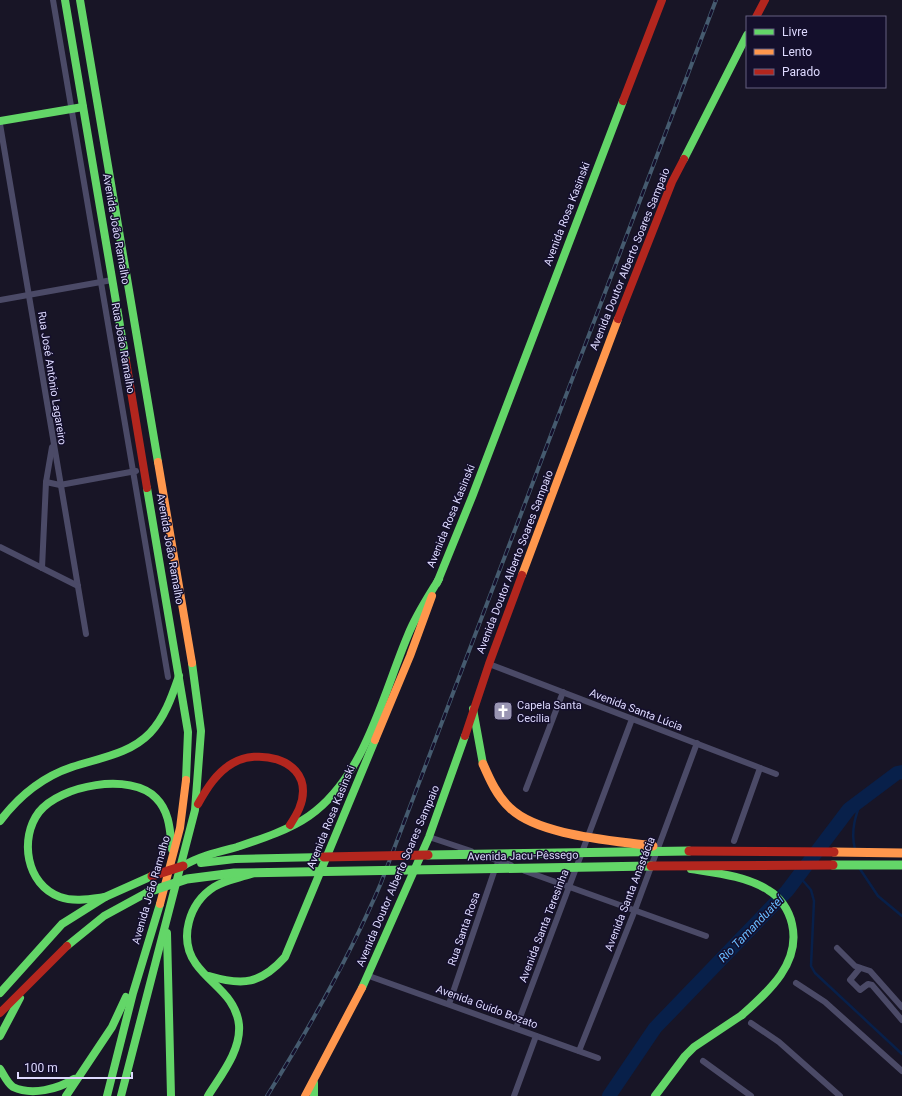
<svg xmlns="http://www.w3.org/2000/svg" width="902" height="1096" viewBox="0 0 902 1096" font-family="Roboto,sans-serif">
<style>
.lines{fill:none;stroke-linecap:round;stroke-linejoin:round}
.stream{stroke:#08204a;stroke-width:2.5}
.river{stroke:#08204a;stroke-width:14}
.street{stroke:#4b4a67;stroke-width:6}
.fast{stroke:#63d668;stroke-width:8}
.slow{stroke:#ff974d;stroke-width:8}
.jam{stroke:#b3261e;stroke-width:8}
.rail-casing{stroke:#455b6f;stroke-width:4}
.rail{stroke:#140f2c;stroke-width:2.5;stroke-dasharray:8;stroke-linecap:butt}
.fast-bridge{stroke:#63d668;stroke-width:9}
.slow-bridge{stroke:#ff974d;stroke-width:9}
.jam-bridge{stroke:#b3261e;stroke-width:9}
.labels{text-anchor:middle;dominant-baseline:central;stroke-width:3;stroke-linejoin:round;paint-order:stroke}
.street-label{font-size:11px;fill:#dedaff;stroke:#140f2c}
.poi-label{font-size:11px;fill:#dedaff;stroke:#140f2c;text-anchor:start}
.water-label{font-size:12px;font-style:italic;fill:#68baff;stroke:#140f2c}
</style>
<rect width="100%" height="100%" fill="#181526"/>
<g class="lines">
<g class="stream">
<path d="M855 849C850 830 856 814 863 796"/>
<path d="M860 869 878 896 902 916"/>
<path d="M799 876 811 890 814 901 811 966 815 973 902 1054"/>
</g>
<path class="river" d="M609 1096 655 1028 787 891 849 809 897 773 902 772"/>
<g class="street">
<path d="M53 0 168 677"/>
<path d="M0 124 86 634"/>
<path d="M0 300 112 280"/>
<path d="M46 482 60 485 136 471"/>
<path d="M0 547 78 586"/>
<path d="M42 568 46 482 52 447"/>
<path d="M489 664 776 774"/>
<path d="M526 789 563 692"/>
<path d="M429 837 471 851"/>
<path d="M734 841 760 768"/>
<path d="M487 857 511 865"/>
<path d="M525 871 706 936"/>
<path d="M837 948 855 966 870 971 902 1007"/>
<path d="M860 968 850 980 860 990 868 984 872 985 902 1020"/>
<path d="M369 976 598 1058"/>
<path d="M796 983 825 1002 902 1071"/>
<path d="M449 1004 496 866"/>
<path d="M751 1023 779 1042 840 1096"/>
<path d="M516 1028 632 719"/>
<path d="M579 1051 635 910 697 743"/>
<path d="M703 1061 751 1096"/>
<path d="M514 1096 536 1036"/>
</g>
<g class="fast">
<path d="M65 0 126 361"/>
<path d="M80 0 158 462"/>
<path d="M0 121 83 107"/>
<path d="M684 159 747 35"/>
<path d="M147 488 188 732 186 780"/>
<path d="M437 583 472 497 623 101"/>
<path d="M473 709 483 764"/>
<path d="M0 821C19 796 42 777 72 767 99 758 130 754 150 733 165 717 172 696 179 676"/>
<path d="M201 863 235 859 324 857"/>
<path d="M183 866C200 856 218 852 237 847 261 839 289 830 309 816 365 777 383 694 408 635 416 615 428 597 439 579"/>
<path d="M691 869C716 873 746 876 768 890 780 897 789 910 792 924 801 963 769 991 742 1015"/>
<path d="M105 897C90 899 74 902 60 897 26 885 19 838 39 812 60 785 131 772 156 798 170 812 170 831 172 849"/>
<path d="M167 933 171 1096"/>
<path d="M67 946 104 916 148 892"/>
<path d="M209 976C243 986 261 984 285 957L375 740"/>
<path d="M362 988 429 837 465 736"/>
<path d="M0 993 62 924 105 897 152 876"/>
<path d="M0 1036 20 998"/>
<path d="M0 1069C4 1075 7 1083 13 1087 32 1096 58 1089 74 1079"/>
<path d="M314 1083V1096"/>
<path d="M66 1096 112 1027 126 997"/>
<path d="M107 1096 133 993 160 904"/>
<path d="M121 1096 195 810 201 731 192 663"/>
<path d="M208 1096C221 1075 241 1051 239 1025 236 996 211 985 196 964 178 939 189 903 214 887 225 880 239 878 251 874"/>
<path d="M655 1096 685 1056 694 1047 742 1015"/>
</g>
<g class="slow">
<path d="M158 462 192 663"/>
<path d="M522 575 618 319"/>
<path d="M375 740 410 656 432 596"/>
<path d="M160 904 180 828 186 780"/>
<path d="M305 1096 362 988"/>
</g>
<g class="jam">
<path d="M756 17 765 0"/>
<path d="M623 101 662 0"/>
<path d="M618 319 672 182 684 159"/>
<path d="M126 361 147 488"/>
<path d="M465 736 489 664 522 575"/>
<path d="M198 804C207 788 217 772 233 763 257 749 303 758 303 791 303 804 297 814 290 825"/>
<path d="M0 1013 67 946"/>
</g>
<defs>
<path id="rail" d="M267 1096C310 1027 349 958 381 883L716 0"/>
</defs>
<use href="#rail" class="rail-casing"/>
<use href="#rail" class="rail"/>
<g class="fast-bridge">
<path d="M428 855 689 851"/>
<path d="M833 865H902"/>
<path d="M148 892 187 879 234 873 651 866"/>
</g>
<g class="slow-bridge">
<path d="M483 764C490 780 497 796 510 808 539 836 613 840 653 846"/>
<path d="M834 852 902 853"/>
</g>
<g class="jam-bridge">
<path d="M689 851 834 852"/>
<path d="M324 857 428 855"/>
<path d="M651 866 833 865"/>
<path d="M152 876 183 866"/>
</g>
</g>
<defs>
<symbol id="church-square" viewBox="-11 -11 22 22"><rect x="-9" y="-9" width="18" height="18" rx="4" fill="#9995b3" stroke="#140f2c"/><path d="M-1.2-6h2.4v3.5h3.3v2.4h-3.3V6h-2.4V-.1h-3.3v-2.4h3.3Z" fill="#fff"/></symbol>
</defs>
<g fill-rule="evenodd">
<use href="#church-square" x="492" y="700" width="22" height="22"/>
</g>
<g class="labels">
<g class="street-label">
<text transform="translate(567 214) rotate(-69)">Avenida Rosa Kasinski</text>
<text transform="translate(116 229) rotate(80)">Avenida João Ramalho</text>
<text transform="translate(630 259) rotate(-68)">Avenida Doutor Alberto Soares Sampaio</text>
<text transform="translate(123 348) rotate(80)">Rua João Ramalho</text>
<text transform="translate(52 378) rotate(81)">Rua José Antônio Lagareiro</text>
<text transform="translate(451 516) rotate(-68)">Avenida Rosa Kasinski</text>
<text transform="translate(170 549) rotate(80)">Avenida João Ramalho</text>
<text transform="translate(515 562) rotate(-69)">Avenida Doutor Alberto Soares Sampaio</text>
<text transform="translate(636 710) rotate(21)">Avenida Santa Lúcia</text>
<text transform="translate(331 817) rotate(-68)">Avenida Rosa Kasinski</text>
<text transform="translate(523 856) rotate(-1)">Avenida Jacu-Pêssego</text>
<text transform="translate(398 876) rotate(-67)">Avenida Doutor Alberto Soares Sampaio</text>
<text transform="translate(151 890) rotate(-74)">Avenida João Ramalho</text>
<text transform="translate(630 894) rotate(-69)">Avenida Santa Anastácia</text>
<text transform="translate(544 926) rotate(-69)">Avenida Santa Teresinha</text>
<text transform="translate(464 929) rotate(-71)">Rua Santa Rosa</text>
<text transform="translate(487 1007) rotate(20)">Avenida Guido Bozato</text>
</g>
<g class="poi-label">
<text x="517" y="705">Capela Santa<tspan x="517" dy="13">Cecília</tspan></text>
</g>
<g class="water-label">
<text transform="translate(751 929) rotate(-46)">Rio Tamanduateí</text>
</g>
</g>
<rect x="746" y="16" width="140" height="72" fill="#140f2c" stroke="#656080"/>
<rect x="754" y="29" width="20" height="6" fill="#63d668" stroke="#656080"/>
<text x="782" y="36" font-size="12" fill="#dedaff">Livre</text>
<rect x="754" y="49" width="20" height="6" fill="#ff974d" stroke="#656080"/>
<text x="782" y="56" font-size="12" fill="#dedaff">Lento</text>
<rect x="754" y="69" width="20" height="6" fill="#b3261e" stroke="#656080"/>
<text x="782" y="76" font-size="12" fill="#dedaff">Parado</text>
<path d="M18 1072v6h114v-6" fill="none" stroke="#dedaff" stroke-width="2"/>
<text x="24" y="1072" font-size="12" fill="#dedaff" stroke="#140f2c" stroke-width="3" paint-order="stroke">100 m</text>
</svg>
